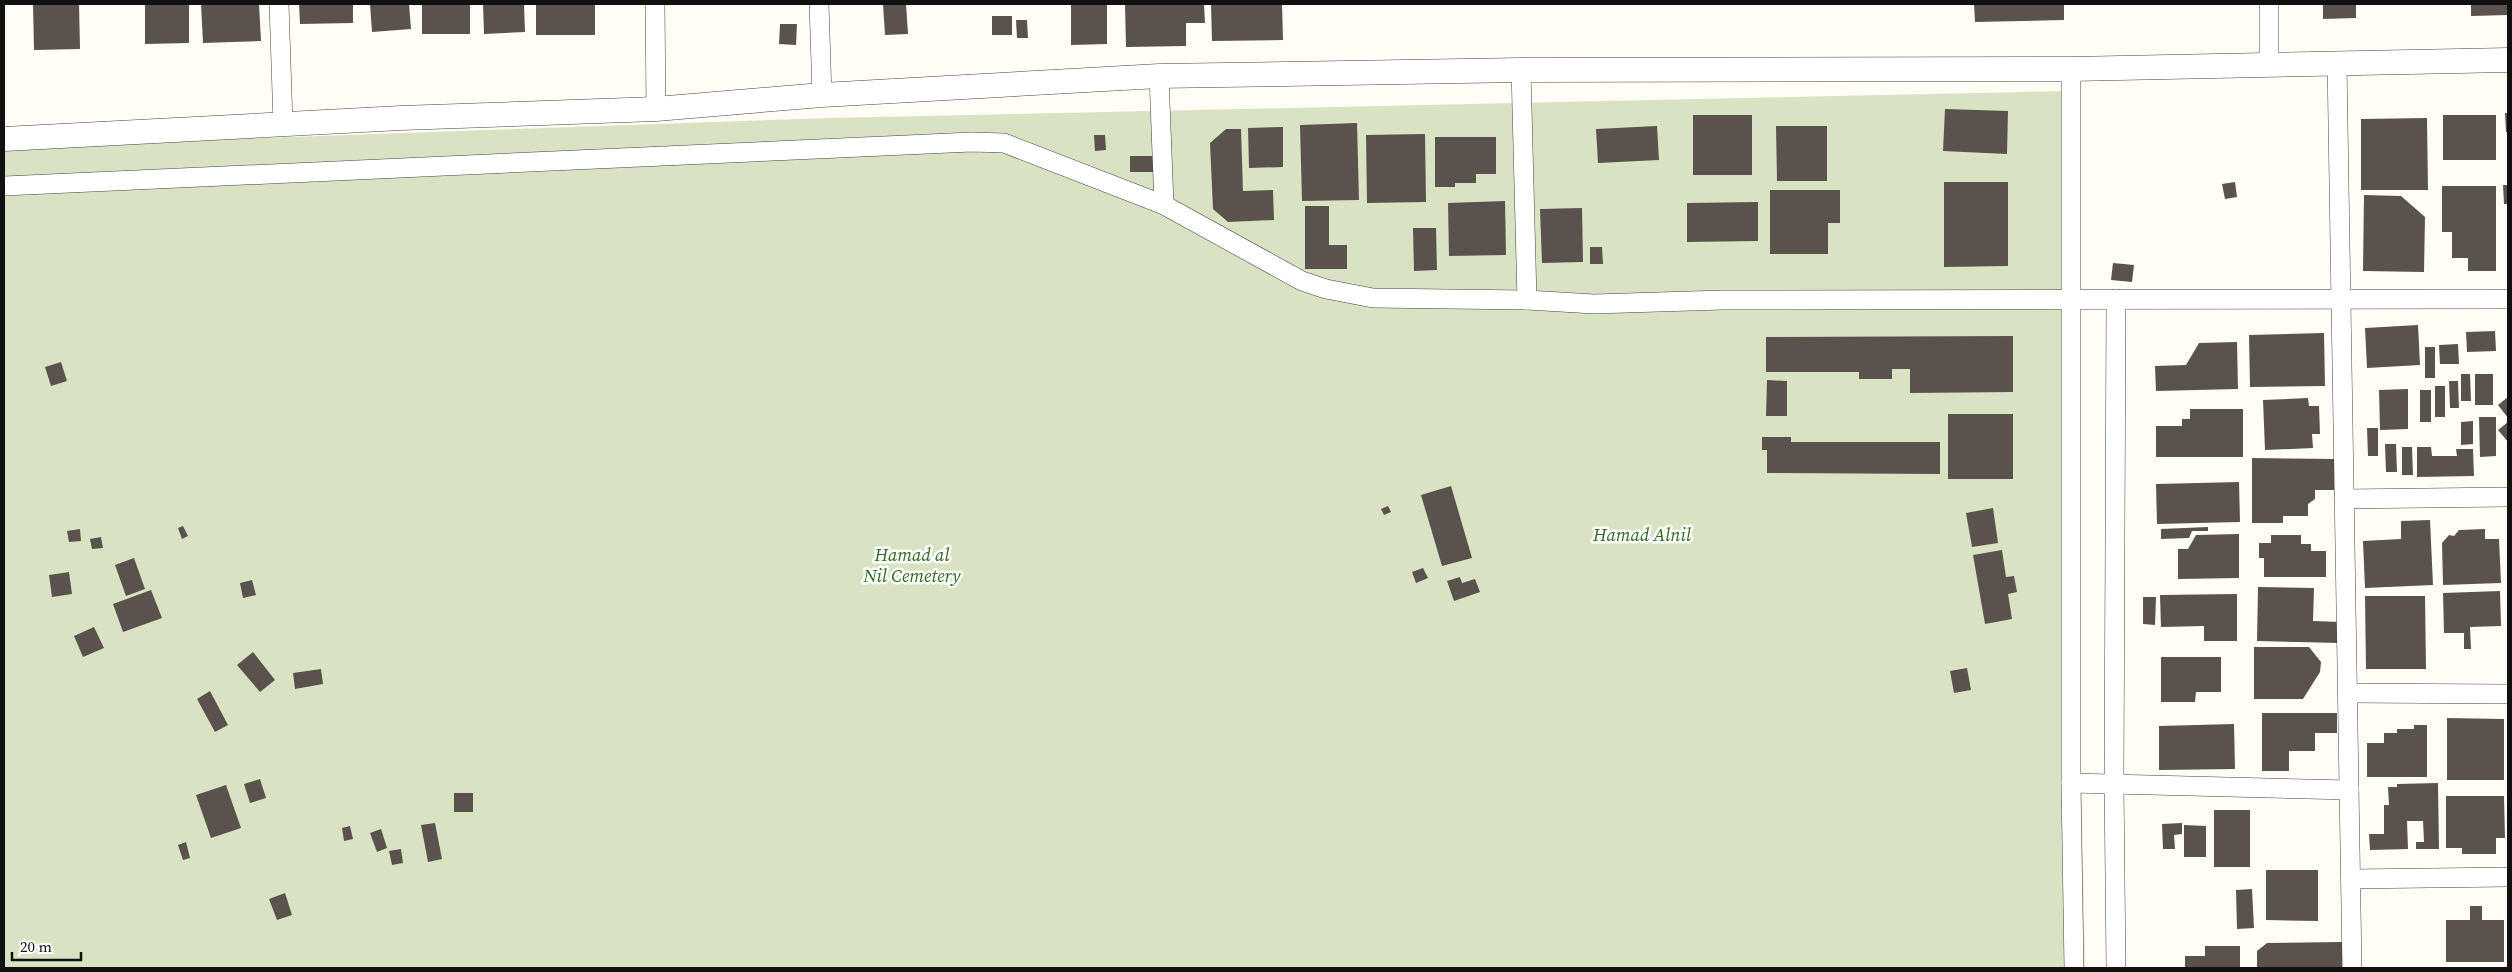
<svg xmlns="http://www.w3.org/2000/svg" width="2512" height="972" viewBox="0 0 2512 972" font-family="'Source Serif 4',serif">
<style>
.cemetery{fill:#d9e3c4}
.building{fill:#5a524d}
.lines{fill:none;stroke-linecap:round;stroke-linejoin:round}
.minor-casing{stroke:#444;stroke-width:20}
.tertiary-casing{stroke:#444;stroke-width:25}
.minor{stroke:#fff;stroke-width:19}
.tertiary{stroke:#fff;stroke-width:24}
.labels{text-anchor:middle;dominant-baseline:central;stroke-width:5;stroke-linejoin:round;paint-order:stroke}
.park-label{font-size:18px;font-style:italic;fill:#2f6b1f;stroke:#fff}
</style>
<rect width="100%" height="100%" fill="#fffdf5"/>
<path class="cemetery" d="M2068 91 2085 968H4V147L829 118Z"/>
<g class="building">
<path d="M33 4H79L80 49 34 50Z"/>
<path d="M145 4H189V43L145 44Z"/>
<path d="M201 4H259L261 41 203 43Z"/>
<path d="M299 4H353V23L300 24Z"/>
<path d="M370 4H409L411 29 372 32Z"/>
<rect x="422" y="4" width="48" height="30"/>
<path d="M483 4H524L525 32 484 34Z"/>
<rect x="536" y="4" width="59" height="31"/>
<path d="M883 4H906L908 34 885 35Z"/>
<path d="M1071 4H1107V44L1071 45Z"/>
<path d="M1125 4H1204L1205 23H1186V46L1126 47Z"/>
<path d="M1211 4H1282L1283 40 1212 41Z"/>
<path d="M1974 4H2064V20L1975 22Z"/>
<path d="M2323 4H2356V18L2323 19Z"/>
<path d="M2471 4H2508V15L2471 16Z"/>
<rect x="992" y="16" width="20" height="19"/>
<path d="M1016 20H1027L1028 38H1017Z"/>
<path d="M780 24H797L796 45 779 44Z"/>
<path d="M1945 109 2008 111 2007 154 1943 151Z"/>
<path d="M2505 113H2508V132H2506Z"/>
<rect x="1693" y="115" width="59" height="60"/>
<rect x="2443" y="115" width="53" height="45"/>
<path d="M2427 118 2428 190H2361V119Z"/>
<path d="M1357 123 1359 200 1302 201 1300 125Z"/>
<path d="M1657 126 1659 160 1598 163 1596 129Z"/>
<path d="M1776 126H1827V181H1777Z"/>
<path d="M1283 127V167L1249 168 1248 128Z"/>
<path d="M1226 129H1241L1243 191 1273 190 1274 220 1228 222 1213 209 1210 143Z"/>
<path d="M1425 134 1426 202 1367 203 1366 135Z"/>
<path d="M1094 135H1105L1106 150 1095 151Z"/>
<path d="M1435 137H1496V174H1476V183H1455V187H1435Z"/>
<rect x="1130" y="156" width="25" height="16"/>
<path d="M1944 182H2008V266L1944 267Z"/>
<path d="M2235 182 2237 197 2225 199 2222 184Z"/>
<path d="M2503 185H2508V204H2504Z"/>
<path d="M2442 186H2496V271H2468V258H2452V232H2442Z"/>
<path d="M1770 190H1840V223H1828V254H1770Z"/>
<path d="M2364 195 2401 196 2425 217 2424 272 2363 271Z"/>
<path d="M1505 201 1506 255 1449 256 1448 203Z"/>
<path d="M1758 202V241L1687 242V203Z"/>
<path d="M1305 206H1329V245H1347V269H1305Z"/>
<path d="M1582 208 1583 262 1542 263 1540 209Z"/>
<path d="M1413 228H1436L1437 270 1414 271Z"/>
<path d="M1590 247H1602L1603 264H1590Z"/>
<path d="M2113 263 2134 265 2132 282 2111 280Z"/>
<path d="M2418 325 2420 365 2367 368 2365 328Z"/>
<path d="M2495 331 2496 351 2467 352 2466 332Z"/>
<path d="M2324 333 2325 386 2250 387 2249 335Z"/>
<path d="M2013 336V392L1910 393V369H1892V379H1859V372H1766V337Z"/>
<path d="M2237 342 2238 389 2156 391 2155 366 2186 365 2199 343Z"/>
<path d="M2458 344 2459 364H2440L2439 345Z"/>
<rect x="2425" y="347" width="10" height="31"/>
<path d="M61 362 67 381 51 386 45 367Z"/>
<path d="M2461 374H2470L2471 401H2461Z"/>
<rect x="2475" y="374" width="18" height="31"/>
<path d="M1767 380 1787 381V416H1766Z"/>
<path d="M2449 381H2458L2459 408H2450Z"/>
<rect x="2435" y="386" width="10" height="31"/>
<path d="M2408 389V429L2380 430 2379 390Z"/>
<rect x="2420" y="390" width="11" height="32"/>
<path d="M2508 397V418L2498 405Z"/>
<path d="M2308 398 2309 406H2319L2320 434H2312L2313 448 2265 450 2263 400Z"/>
<path d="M2190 409H2243V457H2156V426H2182V419H2190Z"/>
<rect x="1948" y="414" width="65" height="65"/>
<path d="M2479 417H2496V456L2480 457Z"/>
<path d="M2473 421V444L2461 445V422Z"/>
<path d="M2508 422V442L2498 430Z"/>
<path d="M2367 428H2378V456H2368Z"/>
<path d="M1762 437H1791V442H1940V474L1767 473V450H1762Z"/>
<path d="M2385 444H2396L2397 472H2386Z"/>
<path d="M2402 447H2412L2413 475H2402Z"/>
<path d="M2417 447H2431L2432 456H2457L2456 449H2473L2474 476 2417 477Z"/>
<path d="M2252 458 2338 459V490H2315V499L2308 504V516H2283V523H2252Z"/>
<path d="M2239 482 2240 522 2157 524 2156 484Z"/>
<path d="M1451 486 1472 558 1442 566 1421 495Z"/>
<path d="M1388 506 1391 512 1384 515 1381 509Z"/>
<path d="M1993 508 1998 543 1972 547 1966 513Z"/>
<path d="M2430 520 2433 585 2365 588 2363 541 2401 539V521Z"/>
<path d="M183 526 188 536 182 539 178 528Z"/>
<path d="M2208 527V531H2192L2189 538 2161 539V529Z"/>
<path d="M80 529 81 541 69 542 67 531Z"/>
<path d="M2485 529V539H2499L2501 583 2443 585 2442 543 2449 535 2454 536 2459 530Z"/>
<path d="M2239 534V578L2178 579V549H2188L2196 535Z"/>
<path d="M2271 535H2301V544H2311V551H2326V577H2264V558H2259V543H2271Z"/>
<path d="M101 537 103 548 92 549 90 539Z"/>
<path d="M2002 550 2006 577 2014 576 2017 592 2008 594 2012 619 1985 624 1973 555Z"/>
<path d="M134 558 145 589 126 596 115 565Z"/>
<path d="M1423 568 1428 578 1416 583 1412 572Z"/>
<path d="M69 572 72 594 52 597 49 575Z"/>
<path d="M1460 577 1462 583 1475 579 1480 592 1454 601 1447 581Z"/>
<path d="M252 580 256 595 243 598 240 583Z"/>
<path d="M2258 587 2314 588 2313 621 2341 622 2340 643 2257 641Z"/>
<path d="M151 590 162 618 123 632 113 604Z"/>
<path d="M2500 591 2501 626 2470 627 2471 649H2464V633H2444L2443 593Z"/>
<path d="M2237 594V641H2204V626L2161 627 2160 595Z"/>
<path d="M2365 596H2425L2426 669H2366Z"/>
<path d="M2143 597H2156L2155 625 2143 624Z"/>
<path d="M94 627 104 648 83 657 74 636Z"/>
<path d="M2254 647H2309L2321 662 2320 672 2303 699H2254Z"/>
<path d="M253 652 275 680 260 692 237 665Z"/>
<path d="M2161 657H2221V692H2196L2195 702H2161Z"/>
<path d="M1967 668 1971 690 1954 693 1950 671Z"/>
<path d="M321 669 323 684 295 689 293 673Z"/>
<path d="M210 691 228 725 215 732 197 699Z"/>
<path d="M2262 713H2337V733H2315V751H2289V771H2262Z"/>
<path d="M2447 718 2504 719V780H2447Z"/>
<path d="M2234 724 2235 769 2159 770V726Z"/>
<path d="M2414 725H2427V777H2367V743H2384V733H2397V729H2414Z"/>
<path d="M260 779 266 798 250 803 244 784Z"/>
<path d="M2438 783 2439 849H2416V842H2424L2423 821H2407L2408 849 2370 850 2369 834H2384V805H2389L2388 787H2397V784Z"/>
<path d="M226 785 241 828 211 838 196 795Z"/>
<rect x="454" y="793" width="19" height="19"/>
<path d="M2446 796H2504L2505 838H2496V854H2462V848H2446Z"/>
<rect x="2214" y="810" width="36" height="57"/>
<path d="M435 823 442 859 428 862 421 825Z"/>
<path d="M2182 823V834L2174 835 2175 849H2163L2162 824Z"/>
<path d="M2184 825 2206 826V857H2184Z"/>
<path d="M350 826 353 839 344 841 342 828Z"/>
<path d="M381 829 387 848 377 852 370 833Z"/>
<path d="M186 842 190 858 183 860 178 845Z"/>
<path d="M401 849 403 863 392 865 389 851Z"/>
<path d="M2266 870H2318V921L2266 920Z"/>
<path d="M2252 889 2254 928 2237 929 2236 890Z"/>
<path d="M285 893 292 915 277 920 269 899Z"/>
<path d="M2470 906H2482V920H2504V962H2446V920H2470Z"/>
<path d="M2343 942V968H2257V951L2267 943Z"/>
<path d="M2205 946H2240V968H2185V956H2205Z"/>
</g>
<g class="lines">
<defs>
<g id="minor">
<path d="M279 4 283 123"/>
<path d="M655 4 656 109"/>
<path d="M819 4 822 95"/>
<path d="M2337 62 2352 968"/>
<path d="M2269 63V4"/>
<path d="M2071 69V783L2074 968"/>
<path d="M1521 70 1527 300"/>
<path d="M1159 76 1164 205"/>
<path d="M4 186 972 142 1004 143 1164 205 1302 281 1326 289 1373 298 1527 300 1594 304 1723 300 2508 299"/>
<path d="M2116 299 2114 784 2116 968"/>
<path d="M2344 499 2508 497"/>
<path d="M2348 693 2508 694"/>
<path d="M2071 783 2349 790"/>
<path d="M2351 879 2508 877"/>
</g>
<path id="tertiary" d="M4 139 401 118 656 109 822 95 1159 76 1521 70 2071 69 2508 60"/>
</defs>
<use href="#minor" class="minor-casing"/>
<use href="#tertiary" class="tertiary-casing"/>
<use href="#minor" class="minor"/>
<use href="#tertiary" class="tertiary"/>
</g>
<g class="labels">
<g class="park-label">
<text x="1642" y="534">Hamad Alnil</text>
<text x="912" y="554">Hamad al<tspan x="912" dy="21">Nil Cemetery</tspan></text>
</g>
</g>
<rect width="2512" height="972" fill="none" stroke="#111111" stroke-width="10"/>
<path d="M12 952v8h69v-8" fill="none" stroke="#111111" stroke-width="2.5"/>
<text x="20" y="952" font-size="15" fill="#111111" stroke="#ffffff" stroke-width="4" paint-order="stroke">20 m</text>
</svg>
